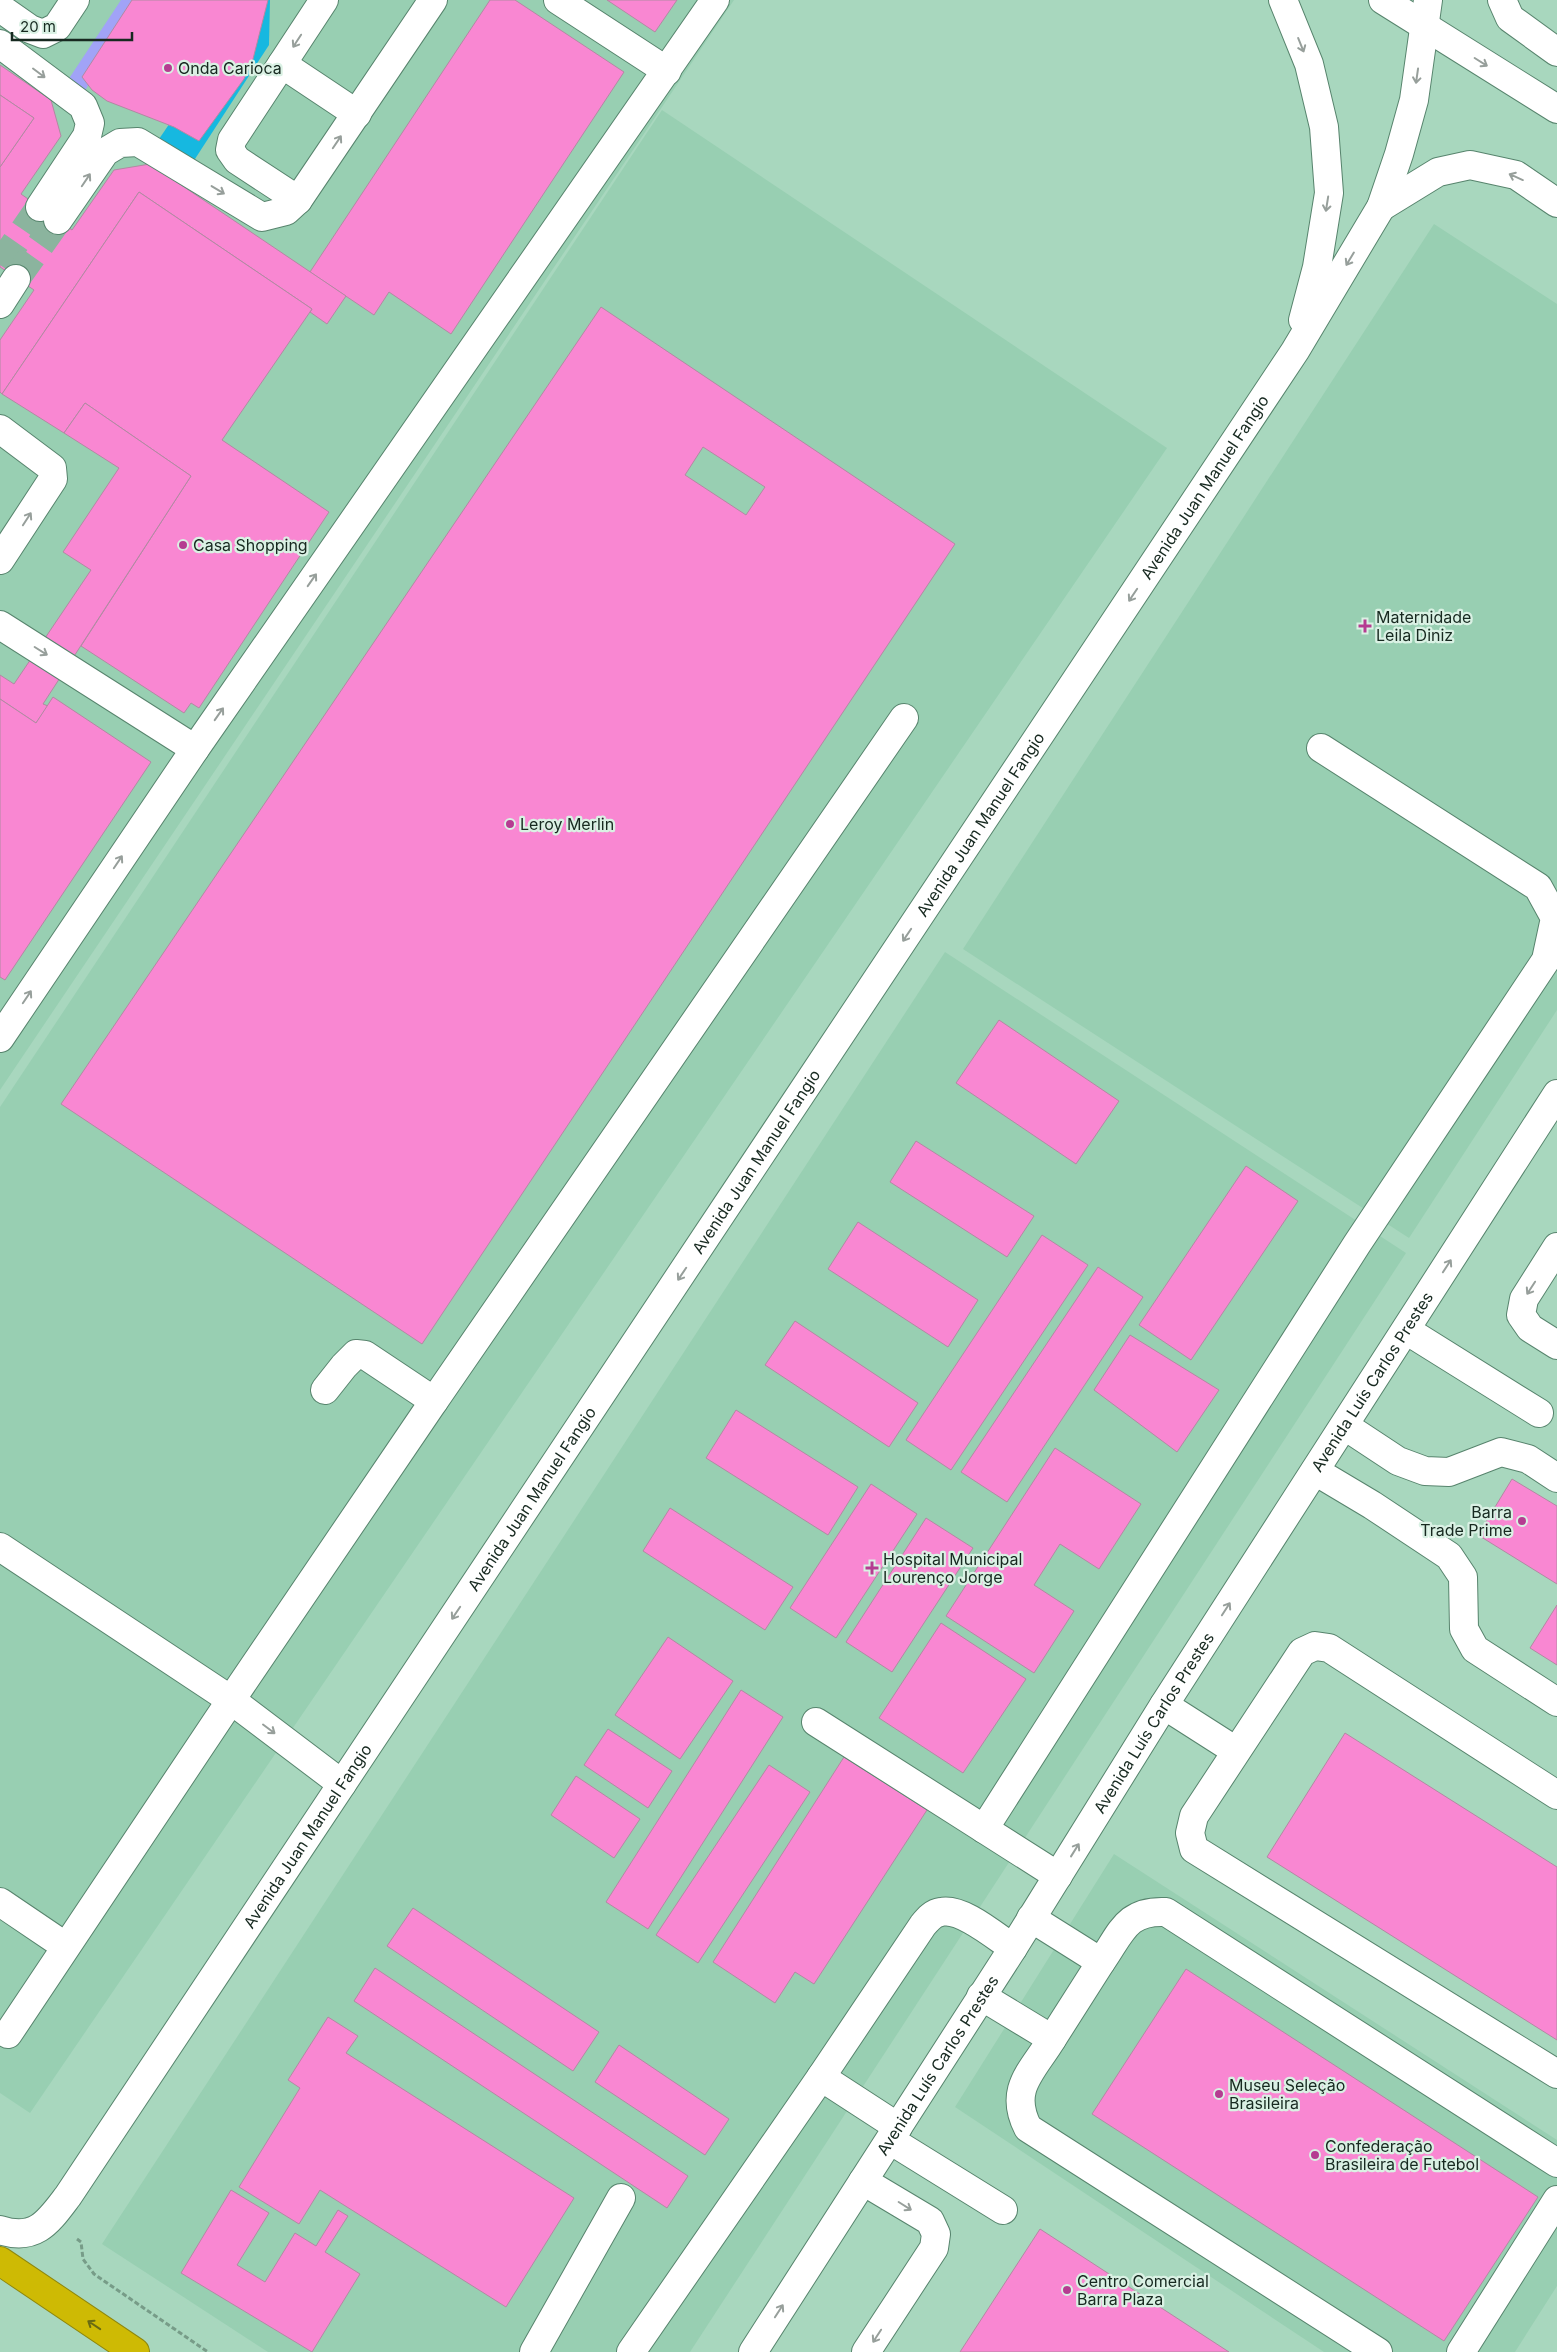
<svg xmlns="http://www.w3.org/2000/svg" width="1557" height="2352" viewBox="0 0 1557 2352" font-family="Inter,sans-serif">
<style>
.built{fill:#98cfb2}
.green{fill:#a1a3f7}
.water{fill:#16b8e0}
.building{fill:#f987d2;stroke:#b289a2;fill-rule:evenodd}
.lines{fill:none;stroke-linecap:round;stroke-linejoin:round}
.minor-tunnel{stroke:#8bb49e;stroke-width:28;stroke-dasharray:28 14;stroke-linecap:butt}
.minor-casing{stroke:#57846d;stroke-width:30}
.highway-casing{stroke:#8e870e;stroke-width:30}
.path{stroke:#779c88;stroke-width:3;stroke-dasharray:5 2.5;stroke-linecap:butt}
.minor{stroke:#fff;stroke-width:28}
.highway{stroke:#ceba04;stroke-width:28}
.oneway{stroke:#979f9b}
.oneway2{stroke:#696a13}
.poi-dot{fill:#b53c91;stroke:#daf1e4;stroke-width:2}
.labels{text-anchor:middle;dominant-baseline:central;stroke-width:4.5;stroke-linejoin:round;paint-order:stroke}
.poi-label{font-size:16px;fill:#172920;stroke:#daf1e4;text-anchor:start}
.street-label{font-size:16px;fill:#172920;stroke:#daf1e4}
</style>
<rect width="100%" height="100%" fill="#a8d7be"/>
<g class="built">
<path d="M0 0H734L0 1090Z"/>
<path d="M662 110 1167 448 30 2113 0 2093V1107Z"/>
<path d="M1434 224 1557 304V1010L1409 1238 963 949Z"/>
<path d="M945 952 1406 1253 690 2352H268L102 2244Z"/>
<path d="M1114 1854 1557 2140V2286L1515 2352H1324L955 2107Z"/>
</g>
<path class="green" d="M121 0H134L85 91 68 80Z"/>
<path class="water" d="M254 0H270L269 45 193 162 159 139Z"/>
<g class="building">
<path d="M132 0H268L253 59 244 79 199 141 174 127 107 101 92 90 82 77Z"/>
<path d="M490 0H515L624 72 451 334 389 292 374 315 310 272Z"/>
<path d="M607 0H677L655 32Z"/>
<path d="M0 65 51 100 61 136 21 194 72 230 114 170 150 164 346 296 327 324 310 312 312 309 139 192 2 394 0 392V340L34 290 0 267V167L34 118 0 95Z"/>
<path d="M0 95 34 118 0 167Z"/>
<path d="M139 192 312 309 222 440 329 512 199 708 191 703 184 713 81 646 191 476 85 403 64 433 2 394Z"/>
<path d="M601 307 955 544 422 1344 61 1104ZM703 447 765 487 746 515 685 475Z"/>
<path d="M85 403 191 476 43 704 48 706 36 723 0 699V675L14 684 91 570 63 552 119 468 64 433Z"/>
<path d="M53 697 151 762 5 980 0 977V699L36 723Z"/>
<path d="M999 1020 1119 1101 1076 1164 956 1083Z"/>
<path d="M916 1141 1034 1216 1007 1257 890 1182Z"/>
<path d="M1246 1166 1298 1201 1191 1360 1139 1325Z"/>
<path d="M858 1222 978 1300 948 1347 828 1269Z"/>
<path d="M1042 1235 1088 1265 951 1470 906 1440Z"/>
<path d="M1098 1267 1143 1297 1007 1502 961 1472Z"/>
<path d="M795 1321 918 1403 889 1447 765 1365Z"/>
<path d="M1130 1335 1219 1390 1177 1452 1094 1390Z"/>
<path d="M736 1410 858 1487 828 1535 706 1458Z"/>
<path d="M1055 1448 1141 1504 1099 1569 1060 1544 1034 1585 1074 1611 1034 1673 946 1616Z"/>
<path d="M1512 1479 1557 1506V1584L1478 1535Z"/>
<path d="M871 1484 917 1514 836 1638 790 1608Z"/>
<path d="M670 1508 793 1587 765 1630 643 1551Z"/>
<path d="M926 1518 973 1548 892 1672 846 1642Z"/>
<path d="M1557 1605V1665L1530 1648Z"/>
<path d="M941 1623 1026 1679 963 1773 879 1718Z"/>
<path d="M668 1637 733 1681 680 1759 615 1715Z"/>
<path d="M741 1690 783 1717 648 1929 606 1902Z"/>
<path d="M608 1729 672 1771 648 1808 584 1765Z"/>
<path d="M1345 1733 1557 1867V2040L1267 1857Z"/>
<path d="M844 1757 927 1810 814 1984 795 1972 775 2003 713 1962Z"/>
<path d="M769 1765 810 1792 698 1963 656 1935Z"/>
<path d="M576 1776 640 1819 614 1858 551 1815Z"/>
<path d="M413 1908 599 2032 573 2071 387 1946Z"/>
<path d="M375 1968 688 2176 667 2208 354 2001Z"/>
<path d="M1186 1969 1538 2197 1444 2341 1092 2114Z"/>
<path d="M328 2017 358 2036 346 2053 574 2198 506 2307 320 2190 299 2224 239 2187 300 2088 288 2080Z"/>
<path d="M619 2045 729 2119 705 2155 595 2082Z"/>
<path d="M231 2190 269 2213 237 2265 265 2282 295 2233 316 2246 338 2210 348 2216 325 2252 360 2274 312 2352 181 2273Z"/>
<path d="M1040 2229 1229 2352H960Z"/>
</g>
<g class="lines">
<g class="minor-tunnel">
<path d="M0 265 40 207"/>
<path d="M16 279 58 220"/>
</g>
<defs>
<g id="minor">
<path d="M558 0 667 71"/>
<path d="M1283 0 1309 64 1324 127 1329 193 1317 267 1303 320"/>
<path d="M1383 0 1557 109"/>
<path d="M1502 0 1510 18 1557 52"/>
<path d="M0 8 30 29 43 34 57 27 75 0"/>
<path d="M0 44 83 106 90 123 87 136 40 207"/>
<path d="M282 64 357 114"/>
<path d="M298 200 237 160 230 150 232 140 324 0"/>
<path d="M1381 207 1438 172 1470 165 1516 175 1557 203"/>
<path d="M58 220 105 152 120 143 138 142 262 217 286 211 298 200 433 0"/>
<path d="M0 304 16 279"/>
<path d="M0 429 52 468 53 479 0 560"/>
<path d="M0 625 195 749"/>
<path d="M0 1038 195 749 715 0"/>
<path d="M1557 1247 1524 1299 1521 1315 1530 1328 1557 1345"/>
<path d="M1406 1330 1539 1413"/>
<path d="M434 1401 904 718"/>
<path d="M1345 1426 1398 1461 1425 1471 1449 1472 1501 1452 1528 1459 1557 1478"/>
<path d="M1315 1471 1372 1505 1449 1556 1463 1577 1464 1629 1475 1649 1557 1702"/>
<path d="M0 1547 231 1700 342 1784"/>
<path d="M1164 1705 1236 1751"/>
<path d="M816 1722 1058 1876"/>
<path d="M1557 1795 1329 1648 1315 1646 1302 1652 1194 1816 1190 1833 1194 1849 1557 2074"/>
<path d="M984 1829 1357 1244 1546 960 1555 918 1538 887 1321 748"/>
<path d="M0 1902 65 1946"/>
<path d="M1031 1918 1101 1962C1122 1932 1126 1910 1166 1912L1557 2163"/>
<path d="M981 1996 1052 2039C1032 2072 1008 2089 1028 2128L1378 2352"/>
<path d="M8 2034 231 1700 434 1401 365 1355 356 1354 344 1366 325 1390"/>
<path d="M1052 2039 1101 1962"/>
<path d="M821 2077 898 2127"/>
<path d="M890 2140 1003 2210"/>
<path d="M863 2181 930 2221 936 2234 934 2248 866 2352"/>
<path id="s1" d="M0 2230C36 2242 49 2221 68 2196L1295 351 1381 207 1399 154 1414 100 1428 0"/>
<path d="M534 2352 621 2198"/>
<path d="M631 2352 821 2077 923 1925C928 1919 933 1913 941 1912 962 1907 996 1937 1013 1948"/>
<path id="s2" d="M753 2352 1013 1948 1164 1705 1557 1094"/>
<path d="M1461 2352 1557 2200"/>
</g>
<path id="highway" d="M0 2261 135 2352"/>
</defs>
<use href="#minor" class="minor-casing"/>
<use href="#highway" class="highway-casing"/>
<path class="path" d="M77 2239 81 2242 83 2259 94 2274 208 2352"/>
<use href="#minor" class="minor"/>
<use href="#highway" class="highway"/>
</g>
<defs><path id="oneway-shaft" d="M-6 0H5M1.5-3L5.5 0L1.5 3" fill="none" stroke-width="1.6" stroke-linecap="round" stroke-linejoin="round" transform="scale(1.25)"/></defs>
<g class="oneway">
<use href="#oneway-shaft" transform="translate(297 41) rotate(123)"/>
<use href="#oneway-shaft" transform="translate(1301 45) rotate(68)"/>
<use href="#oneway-shaft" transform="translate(1481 62) rotate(32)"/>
<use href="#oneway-shaft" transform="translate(39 73) rotate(37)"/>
<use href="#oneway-shaft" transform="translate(1417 76) rotate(98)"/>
<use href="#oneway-shaft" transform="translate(337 142) rotate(-56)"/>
<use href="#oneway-shaft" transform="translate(1516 177) rotate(-156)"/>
<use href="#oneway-shaft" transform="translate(86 180) rotate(-56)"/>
<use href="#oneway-shaft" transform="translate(218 190) rotate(31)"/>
<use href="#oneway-shaft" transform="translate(1327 204) rotate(99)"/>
<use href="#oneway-shaft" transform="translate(1350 259) rotate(121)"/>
<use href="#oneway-shaft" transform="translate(27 519) rotate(-57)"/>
<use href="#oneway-shaft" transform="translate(312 580) rotate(-55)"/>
<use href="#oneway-shaft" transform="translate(1133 595) rotate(124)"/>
<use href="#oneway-shaft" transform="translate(41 651) rotate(32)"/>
<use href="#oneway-shaft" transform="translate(219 714) rotate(-55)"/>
<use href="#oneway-shaft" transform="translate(118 862) rotate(-56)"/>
<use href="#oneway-shaft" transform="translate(907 935) rotate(124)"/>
<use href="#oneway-shaft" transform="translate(27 997) rotate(-56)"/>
<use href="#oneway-shaft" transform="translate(1447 1266) rotate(-57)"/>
<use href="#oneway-shaft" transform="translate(682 1274) rotate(124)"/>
<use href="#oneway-shaft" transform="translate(1531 1288) rotate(123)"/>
<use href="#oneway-shaft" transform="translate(1226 1609) rotate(-57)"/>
<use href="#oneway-shaft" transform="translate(456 1613) rotate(124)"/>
<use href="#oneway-shaft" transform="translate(269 1729) rotate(37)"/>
<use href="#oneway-shaft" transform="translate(1075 1850) rotate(-58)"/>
<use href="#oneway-shaft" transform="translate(905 2206) rotate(32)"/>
<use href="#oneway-shaft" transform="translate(779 2311) rotate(-57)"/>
<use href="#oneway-shaft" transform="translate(877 2336) rotate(123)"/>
</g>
<use class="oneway2" href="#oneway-shaft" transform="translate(94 2325) rotate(-146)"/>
<g class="poi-dot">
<circle cx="168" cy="68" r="5"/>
<circle cx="183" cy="545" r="5"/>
<path d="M1362.5 618.5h5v5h5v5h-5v5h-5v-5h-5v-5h5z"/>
<circle cx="510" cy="824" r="5"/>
<circle cx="1522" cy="1521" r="5"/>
<path d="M869.5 1560.5h5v5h5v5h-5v5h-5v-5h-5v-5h5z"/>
<circle cx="1219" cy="2094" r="5"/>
<circle cx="1315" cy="2155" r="5"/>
<circle cx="1067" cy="2290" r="5"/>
</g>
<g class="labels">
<g class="poi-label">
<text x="178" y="68">Onda Carioca</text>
<text x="193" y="545">Casa Shopping</text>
<text x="1376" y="617">Maternidade<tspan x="1376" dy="18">Leila Diniz</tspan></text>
<text x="520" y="824">Leroy Merlin</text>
<text x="1512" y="1512" text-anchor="end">Barra<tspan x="1512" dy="18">Trade Prime</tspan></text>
<text x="883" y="1559">Hospital Municipal<tspan x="883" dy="18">Lourenço Jorge</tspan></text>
<text x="1229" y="2085">Museu Seleção<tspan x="1229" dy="18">Brasileira</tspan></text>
<text x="1325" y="2146">Confederação<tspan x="1325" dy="18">Brasileira de Futebol</tspan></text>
<text x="1077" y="2281">Centro Comercial<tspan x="1077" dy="18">Barra Plaza</tspan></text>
</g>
<g class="street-label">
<text stroke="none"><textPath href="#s1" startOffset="2136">Avenida Juan Manuel Fangio</textPath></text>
<text stroke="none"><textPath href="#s1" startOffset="1731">Avenida Juan Manuel Fangio</textPath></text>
<text stroke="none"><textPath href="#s1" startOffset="1326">Avenida Juan Manuel Fangio</textPath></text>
<text stroke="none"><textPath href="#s2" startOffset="1151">Avenida Luís Carlos Prestes</textPath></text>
<text stroke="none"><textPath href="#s1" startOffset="921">Avenida Juan Manuel Fangio</textPath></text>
<text stroke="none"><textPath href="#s2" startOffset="746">Avenida Luís Carlos Prestes</textPath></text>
<text stroke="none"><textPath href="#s1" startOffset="516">Avenida Juan Manuel Fangio</textPath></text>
<text stroke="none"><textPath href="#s2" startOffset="341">Avenida Luís Carlos Prestes</textPath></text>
</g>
</g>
<path d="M12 32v8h120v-8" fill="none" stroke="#172920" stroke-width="2.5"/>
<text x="20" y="32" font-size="15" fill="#172920" stroke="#daf1e4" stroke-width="4" paint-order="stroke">20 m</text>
</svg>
